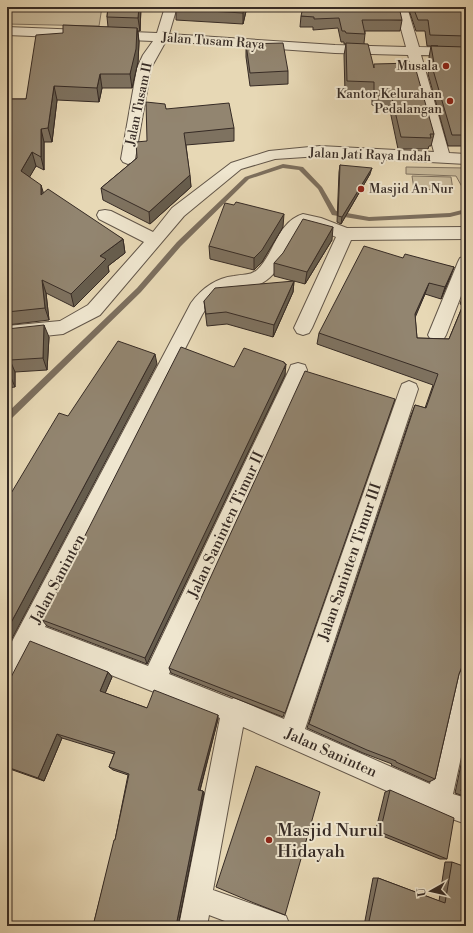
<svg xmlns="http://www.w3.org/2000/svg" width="473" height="933" viewBox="0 0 473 933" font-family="'Libre Bodoni',serif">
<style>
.green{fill:#c9bb9d;stroke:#807361}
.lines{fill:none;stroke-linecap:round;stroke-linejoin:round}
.stream{fill:#7c6f5e;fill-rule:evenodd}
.street-casing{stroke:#625649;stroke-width:2}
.street{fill:#efe6cf;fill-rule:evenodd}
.wall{fill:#7e7260;stroke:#362b25}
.shaded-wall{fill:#665d4e;stroke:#362b25}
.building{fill:#928570;stroke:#362b25}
.poi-dot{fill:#8f2418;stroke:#efe6cf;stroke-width:1.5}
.labels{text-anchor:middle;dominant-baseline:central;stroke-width:4;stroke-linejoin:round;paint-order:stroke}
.far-street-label{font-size:13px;fill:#362b25;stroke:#efe6cf}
.far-poi-label{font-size:13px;fill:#362b25;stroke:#efe6cf;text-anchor:end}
.street-label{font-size:15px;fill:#362b25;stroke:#efe6cf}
.near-poi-label{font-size:18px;fill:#362b25;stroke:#efe6cf;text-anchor:start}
</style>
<rect width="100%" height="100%" fill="#e7d8b5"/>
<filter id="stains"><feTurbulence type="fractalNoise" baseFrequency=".005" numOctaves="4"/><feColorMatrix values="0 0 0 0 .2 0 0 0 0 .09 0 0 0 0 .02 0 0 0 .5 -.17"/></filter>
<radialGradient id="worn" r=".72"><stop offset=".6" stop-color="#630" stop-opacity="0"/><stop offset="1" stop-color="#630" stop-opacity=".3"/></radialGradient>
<g class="green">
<path d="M7 7H102L99 26 7 24Z"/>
<path d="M406 167 466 168V194L456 176 406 174Z"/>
<path d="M412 176 451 177 453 190 414 189Z"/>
</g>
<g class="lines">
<path class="stream" d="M283 164 303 167 322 187 336 211 369 217 450 213 466 209V213L450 217 369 221 332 215 318 189 299 170 283 168 249 179 181 246 141 292 10 420 7 421V413L137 288 177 242 245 177Z"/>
<defs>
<g id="street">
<path d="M165 7H177L169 34 335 45 406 47 395 7H407L419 47 466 48V56L421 55 449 153 466 154V164L320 156 275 159 241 169 184 216 100 315 63 334 7 340V326L60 321 88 305 144 242 99 219 97 215 99 211 105 210 111 211 153 232 172 208 231 163 269 151 320 146 434 152 408 55 335 53 166 41 151 68 135 159 133 162 128 164 123 162 121 159 137 68 143 55 153 41 7 35V27L157 33Z"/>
<path d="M303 214 321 218 347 228 466 227V239L351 240 312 328 309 333 303 335 297 333 294 328 336 237C326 233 314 224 304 226 288 243 283 272 262 283 253 287 244 287 235 288 220 290 209 303 202 315L45 627 148 666 289 370 291 365 298 363 305 365 307 370 169 674 232 699 234 698 284 719 400 389 402 384 409 381 416 384 418 389 305 729 430 784 454 679 458 671 466 667V734L453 794 466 798V824L441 815 243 727 213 890 286 916 290 926H238L209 915 207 926H179L220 718 35 645 15 683 7 687V651L191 303C202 288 216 278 234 276 243 274 250 276 257 270 275 253 277 222 303 214Z"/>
<path d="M466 256V283L446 335 443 340 437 342 431 340 428 335 458 262 460 258Z"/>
</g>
</defs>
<use href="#street" class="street-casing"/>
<use href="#street" class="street"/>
</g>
<g class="wall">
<path d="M108 7H141L140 31H138L139 42 138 62 132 88H102L99 102 57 100 52 142H44V170L36 166 29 177 43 193 123 239 125 253 108 266 109 272 74 307 46 293 49 320 7 325V99H26L63 33 108 27 107 17Z"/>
<path d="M176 7H247L243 24 176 20Z"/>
<path d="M408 7H466V146H448L428 74 430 65 429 57 431 46H438H427L425 31H416Z"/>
<path d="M301 16 402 20 400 31H365V34L364 43 373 66 434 134 431 146H429L428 149H398L389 106 372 105V94L345 93 344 55 346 44H344V42H341L338 28 313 30V27H300Z"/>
<path d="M246 44 288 71V84L250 86 246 57Z"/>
<path d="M166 109 234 128V141L186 145 191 187 150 224 103 200 101 188 137 158Z"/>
<path d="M340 165 370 174 341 224 337 222 339 172Z"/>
<path d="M283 227 262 262 254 270 210 259 209 246Z"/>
<path d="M332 240 305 284 294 281 293 292 273 337 227 324 207 326 204 301 293 281 274 276V263Z"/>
<path d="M403 258 454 267 441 299 425 294 415 316 417 338 449 339 463 305 460 304 466 287V666L462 668 459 674 435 779 429 782 391 765 392 764 363 753 307 728 411 415 415 405 425 408 433 385 317 344 319 333Z"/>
<path d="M7 329 49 337 47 370 15 372V387L7 388Z"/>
<path d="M284 364 285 375 147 664 47 626 42 620 234 367Z"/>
<path d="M395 399 283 717 171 673 169 668Z"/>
<path d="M108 672 112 677 105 693 147 708 218 719 200 791H203L204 793 178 926H93L115 840 128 775 113 770 109 767 114 754 62 738 44 781 7 768V680Z"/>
<path d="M466 741V797L455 793Z"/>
<path d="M390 790 447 859H440L375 833 385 792Z"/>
<path d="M445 862H452L466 926H364L373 878H378L439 901Z"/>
</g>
<g class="shaded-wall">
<path d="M139 7H141L140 31 138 18Z"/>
<path d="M244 7H247L243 24V13Z"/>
<path d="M137 28 139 42 138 62 132 88 130 74Z"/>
<path d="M100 74 102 88 99 102 97 88Z"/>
<path d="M54 86 57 100 52 142 48 128Z"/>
<path d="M41 129 44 142V170L41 157Z"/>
<path d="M32 152 36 166 25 185 21 171Z"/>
<path d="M372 168 370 174 341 224 342 217Z"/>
<path d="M190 175 191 187 150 224 149 212Z"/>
<path d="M41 185 45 198 41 195Z"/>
<path d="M284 214 283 227 262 262 254 270V258Z"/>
<path d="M333 227 332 240 305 284 307 272Z"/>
<path d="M123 239 125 253 108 266 109 272 74 307 71 294 100 256Z"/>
<path d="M454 267 450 278 441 299 445 287Z"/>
<path d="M42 280 46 293 49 320 45 308Z"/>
<path d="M294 281 293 292 273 337 274 325Z"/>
<path d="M429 283 425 294 412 325 415 314Z"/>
<path d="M44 325 49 337 47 370 43 358Z"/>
<path d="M155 354 157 364 7 648V630Z"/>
<path d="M10 360 15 372V387L10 375Z"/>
<path d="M284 362V369L286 364 285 375 147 664 145 658Z"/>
<path d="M466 663V666L457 670 463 664Z"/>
<path d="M108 672 112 677 104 696 100 691Z"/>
<path d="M218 715V719L199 793 198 790Z"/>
<path d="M57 734 62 738 44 781 38 778Z"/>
<path d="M203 791 204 793 178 926H176Z"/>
</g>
<g class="building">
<path d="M108 7H139L138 18 107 17Z"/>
<path d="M176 7H244L243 13 176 9Z"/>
<path d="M303 7H399L402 20H362L365 34 346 33 345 31H342L339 18 314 19V17L301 16Z"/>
<path d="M413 7H466V36L430 35 428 20H418Z"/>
<path d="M63 25 137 28 136 49 130 74H100L97 88 54 86 48 128 41 129V157L32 152 21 171 41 185V195L48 189 123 239 100 256 106 259 71 294 42 280 45 308 7 312V99H26L36 35 63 33Z"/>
<path d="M283 43 288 71 250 73 246 44Z"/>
<path d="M346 43 368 44 374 68V64L414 63 434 134H430L431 138 401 137 391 94 374 93V82L347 81Z"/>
<path d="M431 46 466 47V135H452L431 63H434Z"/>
<path d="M146 102 165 104 166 109 229 103 234 128 184 133 190 175 149 212 101 188 137 158 136 142 147 141Z"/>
<path d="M340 165 372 168 342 217 338 216Z"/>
<path d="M236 202 284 214 262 250 254 258 209 246 225 203 234 205Z"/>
<path d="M303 219 333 227 307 272 274 263 283 253Z"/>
<path d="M364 246 403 258 405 254 454 267 445 287 429 283 415 314 417 338 449 339 466 298V663L463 664 459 674 435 779 396 762V761L367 750 309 724 415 405 426 408 438 374 319 333Z"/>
<path d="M294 281 274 325 226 312 206 314 204 301 215 288Z"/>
<path d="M44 325 43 358 10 360V375L7 376V329Z"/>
<path d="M118 341 155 354 7 630V500L59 413 68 416Z"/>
<path d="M181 347 234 367 244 348 284 362V363L286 364 145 658 42 620Z"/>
<path d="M305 371 395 399 285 713 169 668Z"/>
<path d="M30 641 108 672 100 691 147 708 154 690 218 715 198 790 203 791 176 926H93L114 840H115L129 774 109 767 115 752 57 734 38 778 7 767V680L10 679Z"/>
<path d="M256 766 320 792 285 915 254 903 216 887Z"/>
<path d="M466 769V792L461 791Z"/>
<path d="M390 790 454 818 447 859 380 832Z"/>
<path d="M452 862 466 867V926H368L378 878 445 903Z"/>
</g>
<g class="poi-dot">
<circle cx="446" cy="66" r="4"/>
<circle cx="450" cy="101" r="4"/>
<circle cx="361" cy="189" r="4"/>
<circle cx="269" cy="840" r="4"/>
</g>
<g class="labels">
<g class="far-street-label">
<text transform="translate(213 41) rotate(4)">Jalan Tusam Raya</text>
<text transform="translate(139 104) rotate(-78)">Jalan Tusam II</text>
<text transform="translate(370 155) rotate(2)">Jalan Jati Raya Indah</text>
</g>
<g class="far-poi-label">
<text x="438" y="66">Musala</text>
<text x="442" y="94">Kantor Kelurahan<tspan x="442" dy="15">Pedalangan</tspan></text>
<text x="369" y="189" text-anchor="start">Masjid An Nur</text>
</g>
<g class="street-label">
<text transform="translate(226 525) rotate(-65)">Jalan Saninten Timur II</text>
<text transform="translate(350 562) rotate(-71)">Jalan Saninten Timur III</text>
<text transform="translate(58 579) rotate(-62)">Jalan Saninten</text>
<text transform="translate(331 753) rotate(24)">Jalan Saninten</text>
</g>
<g class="near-poi-label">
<text x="277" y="830">Masjid Nurul<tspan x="277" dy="21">Hidayah</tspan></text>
</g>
</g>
<rect width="473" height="933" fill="none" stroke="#e7d8b5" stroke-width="24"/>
<rect x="8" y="8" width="457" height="917" fill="none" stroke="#362b25" stroke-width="2"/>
<rect x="12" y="12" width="449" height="909" fill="none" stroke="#362b25"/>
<g transform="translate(431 891) rotate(262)" stroke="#efe6cf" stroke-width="3" paint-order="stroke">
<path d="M0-3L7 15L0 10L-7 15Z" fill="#362b25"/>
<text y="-6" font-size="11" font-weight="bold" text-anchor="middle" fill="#362b25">U</text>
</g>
<rect width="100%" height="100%" filter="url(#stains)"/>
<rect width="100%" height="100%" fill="url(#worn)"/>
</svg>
